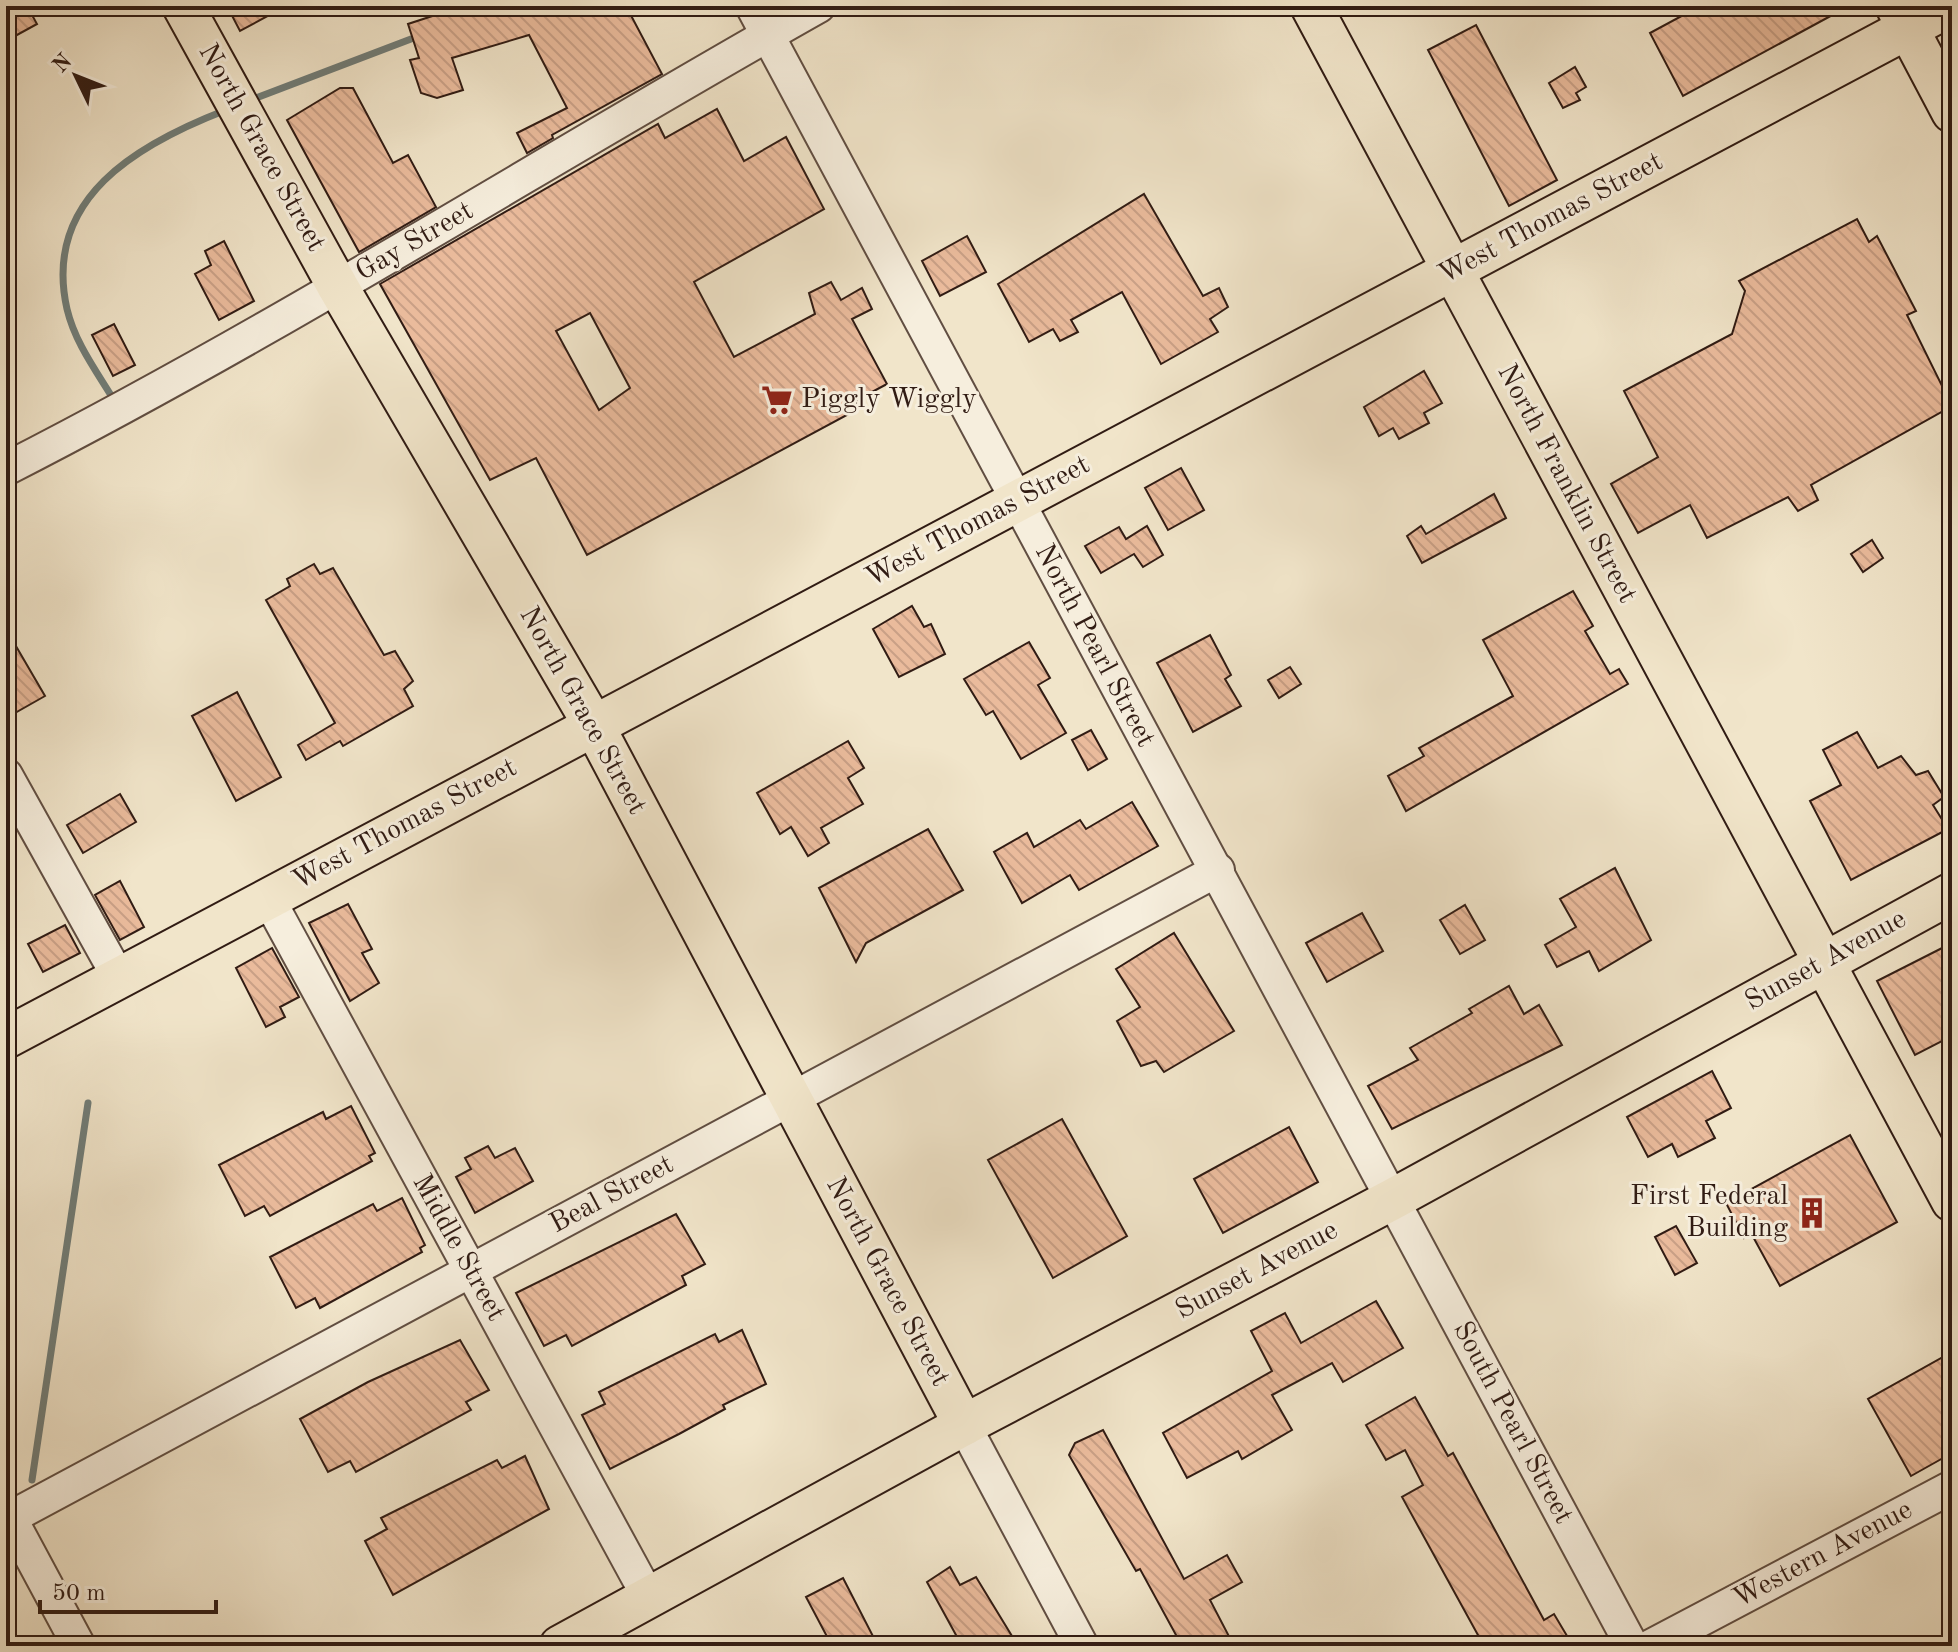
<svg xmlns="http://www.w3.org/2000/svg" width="1958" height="1652" viewBox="0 0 1958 1652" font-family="'Old Standard TT',serif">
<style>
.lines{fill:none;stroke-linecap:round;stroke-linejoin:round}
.stream{stroke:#717d78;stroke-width:7}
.building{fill:url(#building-back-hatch);stroke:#311c14;stroke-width:2;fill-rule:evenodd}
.minor-casing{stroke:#614e42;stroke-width:36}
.major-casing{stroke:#311c14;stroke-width:44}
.minor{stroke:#f6eedd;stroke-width:32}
.major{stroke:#f1e5ca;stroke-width:40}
.labels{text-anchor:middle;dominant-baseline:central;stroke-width:6;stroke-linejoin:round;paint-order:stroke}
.street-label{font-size:28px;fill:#311c14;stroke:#f6eedd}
.poi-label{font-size:28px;fill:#311c14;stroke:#f6eedd;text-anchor:start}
</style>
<defs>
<pattern id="building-back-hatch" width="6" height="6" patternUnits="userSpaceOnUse" patternTransform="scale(2)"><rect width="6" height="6" fill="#eabb9c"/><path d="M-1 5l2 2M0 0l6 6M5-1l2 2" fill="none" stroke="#c9a086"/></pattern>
</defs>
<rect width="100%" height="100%" fill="#f1e5ca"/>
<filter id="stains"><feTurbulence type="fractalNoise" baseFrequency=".0025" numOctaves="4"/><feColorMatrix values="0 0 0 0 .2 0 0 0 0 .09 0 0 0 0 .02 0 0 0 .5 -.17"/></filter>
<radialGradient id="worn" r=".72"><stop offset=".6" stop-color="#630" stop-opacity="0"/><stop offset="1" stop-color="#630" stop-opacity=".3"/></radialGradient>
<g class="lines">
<g class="stream">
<path d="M248 101 411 39"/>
<path d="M115 402C97 372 75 343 67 309 42 198 138 144 226 110"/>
<path d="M32 1480 88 1103"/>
</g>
</g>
<g class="building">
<path d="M6 6H27L37 24 6 41Z"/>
<path d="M227 6H286L240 31Z"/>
<path d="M463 6H626L662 74 552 135 553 138 527 153 517 133 567 108 529 35 452 58 463 90 437 98 421 93 410 60 419 58 408 24Z"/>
<path d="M1700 6H1849L1683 96 1650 33Z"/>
<path d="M1476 25 1557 180 1509 206 1428 50Z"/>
<path d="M1575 67 1586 87 1576 93 1580 100 1563 108 1549 83Z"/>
<path d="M340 88H353L393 163 408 155 436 207 359 252 287 120Z"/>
<path d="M717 109 744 161 786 137 824 209 694 282 734 357 815 314 809 293 831 282 841 300 862 288 872 309 852 319 887 384 855 401 858 409 587 555 536 458 490 480 380 284 658 124 665 138ZM590 313 630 388 599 410 556 331Z"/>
<path d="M1144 194 1203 296 1219 288 1228 307 1210 319 1218 332 1161 364 1122 292 1071 320 1078 332 1060 341 1053 329 1029 342 998 284Z"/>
<path d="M1857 219 1869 242 1877 236 1916 311 1907 315 1952 406 1811 485 1818 500 1798 511 1788 497 1707 538 1690 505 1638 533 1611 484 1658 457 1624 391 1732 334 1745 291 1739 281Z"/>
<path d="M967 236 986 272 940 296 922 261Z"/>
<path d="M224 241 254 301 219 320 195 274 211 265 205 251Z"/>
<path d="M114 324 135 365 113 376 92 335Z"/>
<path d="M1424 371 1442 403 1424 413 1429 423 1399 439 1393 428 1379 436 1364 407Z"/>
<path d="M1181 468 1204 510 1168 530 1145 488Z"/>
<path d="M1494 494 1506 518 1422 563 1407 536 1421 526 1426 534Z"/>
<path d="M1147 526 1163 555 1143 567 1134 554 1101 573 1085 546 1119 527 1126 539Z"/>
<path d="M1872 540 1883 558 1863 572 1851 554Z"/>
<path d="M314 564 320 574 333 568 384 655 395 651 413 681 404 689 413 706 343 746 340 741 306 760 298 745 335 723 266 600 290 586 287 579Z"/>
<path d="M1573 591 1593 626 1585 631 1610 674 1619 669 1628 684 1406 811 1388 776 1424 756 1419 748 1513 696 1483 640Z"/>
<path d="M912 606 924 627 931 624 945 654 899 677 873 629Z"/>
<path d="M6 629 45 696 6 718Z"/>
<path d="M1210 635 1231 675 1225 679 1241 706 1193 732 1157 663Z"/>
<path d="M1029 642 1050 678 1038 685 1066 733 1021 759 993 711 986 715 964 679Z"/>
<path d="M1290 667 1301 684 1279 698 1268 680Z"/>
<path d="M237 692 281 777 236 801 192 716Z"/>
<path d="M1091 730 1107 759 1088 770 1072 740Z"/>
<path d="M1857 732 1878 768 1901 756 1916 775 1928 771 1944 797 1933 805 1948 829 1851 880 1810 801 1841 785 1823 750Z"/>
<path d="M848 741 864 768 848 778 863 804 821 828 829 843 808 856 791 827 780 834 757 793Z"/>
<path d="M120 794 136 822 83 853 67 825Z"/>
<path d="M1132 802 1158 846 1079 890 1070 875 1022 903 994 852 1027 833 1034 847 1080 820 1086 829Z"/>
<path d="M928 829 963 890 866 943 856 962 819 888Z"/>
<path d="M1615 868 1651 940 1599 971 1589 951 1557 967 1545 945 1576 927 1560 899Z"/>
<path d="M120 881 144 927 120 940 95 895Z"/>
<path d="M348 904 372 949 362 953 379 983 350 1001 309 923Z"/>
<path d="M1465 905 1485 940 1460 954 1440 920Z"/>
<path d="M1362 913 1383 951 1327 982 1306 943Z"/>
<path d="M65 925 80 953 43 972 28 944Z"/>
<path d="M1174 933 1234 1031 1164 1072 1156 1061 1141 1066 1117 1021 1140 1007 1116 969Z"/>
<path d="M1952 943V1036L1915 1055 1877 981Z"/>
<path d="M272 948 299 997 280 1007 285 1017 266 1027 236 968Z"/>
<path d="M1509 986 1524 1014 1539 1005 1562 1045 1392 1129 1368 1086 1418 1060 1410 1048 1472 1013 1469 1009Z"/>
<path d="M1712 1071 1731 1108 1706 1121 1715 1138 1678 1157 1672 1144 1648 1157 1627 1117Z"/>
<path d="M351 1106 375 1153 369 1156 372 1161 270 1216 264 1206 245 1216 219 1165 323 1112 326 1119Z"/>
<path d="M1062 1119 1127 1236 1053 1278 988 1160Z"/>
<path d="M1289 1127 1318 1182 1223 1233 1194 1179Z"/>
<path d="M1850 1135 1897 1222 1780 1286 1751 1233 1744 1238 1726 1203Z"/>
<path d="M488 1146 495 1158 515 1148 533 1181 475 1213 456 1177 471 1169 465 1158Z"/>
<path d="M402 1198 425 1245 420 1248 422 1252 320 1308 315 1298 296 1308 270 1257 373 1204 377 1211Z"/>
<path d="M676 1214 705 1264 682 1276 686 1285 572 1346 566 1335 544 1346 516 1293Z"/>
<path d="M1676 1226 1697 1263 1675 1275 1655 1237Z"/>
<path d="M1376 1301 1403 1348 1343 1382 1332 1363 1272 1395 1292 1430 1242 1459 1238 1451 1187 1478 1163 1433 1272 1371 1251 1331 1285 1313 1301 1343Z"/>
<path d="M742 1330 766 1384 723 1405 725 1409 679 1434 610 1469 582 1415 605 1404 599 1392 715 1334 719 1342Z"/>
<path d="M460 1340 489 1390 466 1402 471 1410 356 1472 350 1461 328 1472 300 1419 368 1382Z"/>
<path d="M1952 1352V1453L1911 1476 1868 1399Z"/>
<path d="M1415 1397 1448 1456 1453 1453 1544 1620 1554 1614 1573 1646H1484L1402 1497 1423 1485 1405 1450 1386 1460 1366 1425Z"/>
<path d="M1103 1430 1184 1579 1227 1555 1242 1582 1210 1600 1234 1646H1182L1140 1569 1136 1571 1069 1455 1075 1443Z"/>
<path d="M525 1456 549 1509 393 1595 365 1541 387 1529 381 1518 497 1460 502 1468Z"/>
<path d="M950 1567 960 1585 976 1577 1018 1646H962L927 1582Z"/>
<path d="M843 1578 878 1646H832L806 1597Z"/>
</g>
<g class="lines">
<defs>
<g id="minor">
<path d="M752 6 1632 1646"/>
<path d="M6 469C284 327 547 159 819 6"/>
<path d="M6 775 119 978"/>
<path d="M268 898 649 1598"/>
<path d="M964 1425 1082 1646"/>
<path d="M6 1510 79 1646"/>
<path d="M6 1520 1218 870"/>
<path d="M1651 1646 1952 1487"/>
</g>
<g id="major">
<path d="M183 6 338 287 593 724 964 1425"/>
<path d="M1311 6 1952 1201"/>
<path d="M1896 6 1952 112"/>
<path d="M6 1038 1950 6"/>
<path d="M560 1646 964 1425 1393 1199 1952 893"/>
</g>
</defs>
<use href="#minor" class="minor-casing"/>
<use href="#major" class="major-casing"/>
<use href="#minor" class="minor"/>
<use href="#major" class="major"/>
</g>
<defs>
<symbol id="supermarket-bare" viewBox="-9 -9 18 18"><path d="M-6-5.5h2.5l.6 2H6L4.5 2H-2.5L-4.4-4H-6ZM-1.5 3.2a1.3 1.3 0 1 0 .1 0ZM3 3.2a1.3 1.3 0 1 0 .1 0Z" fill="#8f2418" stroke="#f6eedd" stroke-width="2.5" paint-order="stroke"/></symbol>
<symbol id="building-bare" viewBox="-9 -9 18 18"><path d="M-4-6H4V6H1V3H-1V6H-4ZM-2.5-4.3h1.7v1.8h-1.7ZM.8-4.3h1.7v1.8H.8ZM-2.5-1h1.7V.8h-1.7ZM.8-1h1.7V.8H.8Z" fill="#8f2418" stroke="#f6eedd" stroke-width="2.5" paint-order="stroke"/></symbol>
</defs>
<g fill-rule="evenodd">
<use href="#supermarket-bare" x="755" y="378" width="44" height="44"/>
<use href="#building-bare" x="1790" y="1191" width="44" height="44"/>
</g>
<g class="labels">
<g class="street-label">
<text transform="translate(261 148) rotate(61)">North Grace Street</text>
<text transform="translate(1551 219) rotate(-28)">West Thomas Street</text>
<text transform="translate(415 242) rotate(-30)">Gay Street</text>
<text transform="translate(1566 484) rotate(62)">North Franklin Street</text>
<text transform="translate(978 522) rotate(-28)">West Thomas Street</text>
<text transform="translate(1094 646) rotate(62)">North Pearl Street</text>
<text transform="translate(582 711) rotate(61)">North Grace Street</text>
<text transform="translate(405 825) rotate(-28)">West Thomas Street</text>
<text transform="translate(1826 961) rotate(-29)">Sunset Avenue</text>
<text transform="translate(612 1195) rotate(-28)">Beal Street</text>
<text transform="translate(458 1248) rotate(61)">Middle Street</text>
<text transform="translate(1257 1271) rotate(-28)">Sunset Avenue</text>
<text transform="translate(887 1282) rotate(62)">North Grace Street</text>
<text transform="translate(1512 1423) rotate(62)">South Pearl Street</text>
<text transform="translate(1823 1555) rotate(-28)">Western Avenue</text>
</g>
<g class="poi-label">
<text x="801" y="400">Piggly Wiggly</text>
<text x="1788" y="1197" text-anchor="end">First Federal<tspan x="1788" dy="32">Building</tspan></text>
</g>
</g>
<rect width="1958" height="1652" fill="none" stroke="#f1e5ca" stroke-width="32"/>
<rect x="8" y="8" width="1942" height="1636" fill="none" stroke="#311c14" stroke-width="4"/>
<rect x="16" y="16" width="1926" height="1620" fill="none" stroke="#311c14" stroke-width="2"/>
<g transform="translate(76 76) rotate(313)" stroke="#f6eedd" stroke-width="6" paint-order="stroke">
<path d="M0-6L14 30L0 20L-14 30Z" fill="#311c14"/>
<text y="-12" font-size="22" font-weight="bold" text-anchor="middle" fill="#311c14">N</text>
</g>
<path d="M40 1600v12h176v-12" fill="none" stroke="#311c14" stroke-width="4"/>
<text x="52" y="1600" font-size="24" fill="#311c14" stroke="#f6eedd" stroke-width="6" paint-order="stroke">50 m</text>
<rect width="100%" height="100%" filter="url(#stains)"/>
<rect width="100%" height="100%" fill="url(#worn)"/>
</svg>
